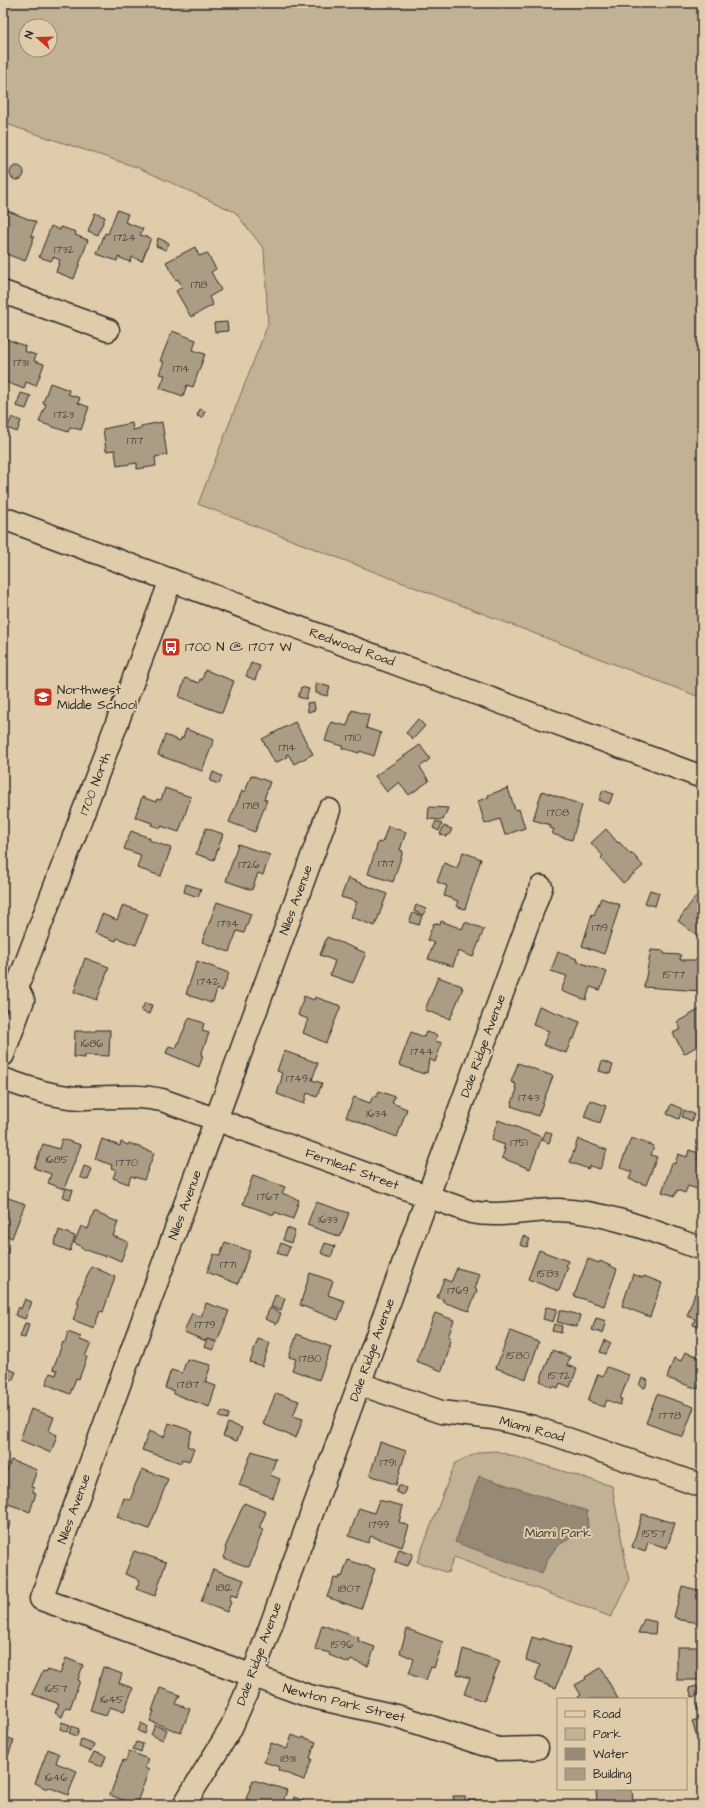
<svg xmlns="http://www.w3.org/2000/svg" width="705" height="1808" viewBox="0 0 705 1808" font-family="'Architects Daughter',sans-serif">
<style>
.green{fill:#c2b195;stroke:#766e60;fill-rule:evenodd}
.water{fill:#968a77;stroke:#6b6459}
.building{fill:#ab9d85;stroke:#2b2b2b}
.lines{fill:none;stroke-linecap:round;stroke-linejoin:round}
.street-casing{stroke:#2b2b2b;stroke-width:25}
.secondary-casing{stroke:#2b2b2b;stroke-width:25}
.street{stroke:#e0ccaa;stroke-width:22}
.secondary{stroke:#e0ccaa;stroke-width:22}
.labels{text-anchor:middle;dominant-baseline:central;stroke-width:4;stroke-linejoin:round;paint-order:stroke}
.number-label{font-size:11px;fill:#4b4842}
.poi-label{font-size:13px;fill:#2b2b2b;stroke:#e0ccaa;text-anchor:start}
.street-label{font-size:13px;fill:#2b2b2b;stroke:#e0ccaa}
.park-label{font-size:13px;fill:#423f3b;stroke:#e0ccaa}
</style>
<rect width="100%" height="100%" fill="#e0ccaa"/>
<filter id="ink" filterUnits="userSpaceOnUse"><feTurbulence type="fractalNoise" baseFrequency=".025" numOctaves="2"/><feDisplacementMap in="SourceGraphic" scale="8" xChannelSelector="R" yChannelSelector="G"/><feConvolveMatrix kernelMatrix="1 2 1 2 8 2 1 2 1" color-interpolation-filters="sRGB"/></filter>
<g filter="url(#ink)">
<g class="green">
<path d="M3 3H702V698L198 504 268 324 264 249 235 212 139 168 3 123ZM26 26H50V50H26Z"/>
<path d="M496 1451 612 1486 629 1581 611 1617 454 1557 448 1573 417 1562 455 1463 480 1452Z"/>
</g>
<path class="water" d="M479 1476 587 1511 588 1528 557 1546 547 1560 542 1574 455 1542Z"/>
<g class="building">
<circle cx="17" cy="173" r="7"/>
<path d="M117 210 128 214 125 222 143 229 140 235 151 238 142 261 132 257 130 262 118 257 117 261 97 254 105 233 108 234Z"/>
<path d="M8 211 36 222 31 236 34 237 25 261 6 254 7 249 3 248V216L5 217Z"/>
<path d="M95 213 105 217 98 235 88 231Z"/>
<path d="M51 226 60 230 61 227 76 232 75 235 88 240 74 279 56 272 60 260 53 257 51 261 39 257Z"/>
<path d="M158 238 169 243 166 250 156 246Z"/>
<path d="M195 247 199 256 207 253 216 269 211 272 221 290 209 297 213 305 191 317 176 291 182 287 178 279 176 280 166 262Z"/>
<path d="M227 322 228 331 215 332 214 323Z"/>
<path d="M172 331 196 340 193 350 205 354 193 387 187 385 183 396 160 388 165 375 159 374 164 362 160 361Z"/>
<path d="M6 339 25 346 24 351 36 355 34 361 44 364 36 386 26 382 24 389 3 381V346Z"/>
<path d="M50 383 69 390 68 394 80 398 78 403 89 407 81 430 70 427 68 432 39 422 46 404 43 403Z"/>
<path d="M21 393 31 396 26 409 16 406Z"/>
<path d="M200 409 205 411 202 418 197 416Z"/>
<path d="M12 417 21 421 17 432 7 428Z"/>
<path d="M162 422 167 455 155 457 156 466 137 469V463L117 466 115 450 106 451 103 429 132 423 133 430 141 428V426Z"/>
<path d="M251 663 260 666 255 680 246 676Z"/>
<path d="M205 670 234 681 222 713 179 697 185 678 199 683 200 679 202 680Z"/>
<path d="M316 683 330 687 327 696 316 693Z"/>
<path d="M301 687 309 689 306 699 298 697Z"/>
<path d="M314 702 315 710 308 712 307 703Z"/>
<path d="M352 710 369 715 366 728 381 733 374 756 360 751 359 753 342 748 343 746 325 741 331 722 347 726Z"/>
<path d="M418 719 425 726 413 739 406 733Z"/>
<path d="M295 722 313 754 294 764 288 754 286 755 287 757 275 763 262 739Z"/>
<path d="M186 729 214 740 202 771 158 755 165 735 180 741 181 738H183Z"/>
<path d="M420 745 430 759 420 767 429 781 409 795 399 782 387 792 375 776Z"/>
<path d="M213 772 222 776 219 784 210 781Z"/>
<path d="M251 775 270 782 264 799 267 800 255 832 229 822 242 791 245 792Z"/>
<path d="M165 788 191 797 179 832 161 826V828L151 825 152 823 135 817 142 797 156 802 157 799 161 800Z"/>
<path d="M508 788 515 810 519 809 525 828 505 835 500 819 485 824 478 801 489 797 488 795Z"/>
<path d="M603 790 613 794 609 804 599 800Z"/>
<path d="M542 791 582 805 572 840 552 834 554 829 550 828 551 825 533 820Z"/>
<path d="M429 807 448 808 443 820 428 819Z"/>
<path d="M436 821 442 824 439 831 433 828Z"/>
<path d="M388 826 406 832 400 850 403 851 393 882 368 874 378 842 382 843Z"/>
<path d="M444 826 452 829 449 835H447L446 837 440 834Z"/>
<path d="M206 828 223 834 214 860 196 854Z"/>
<path d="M606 829 618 843 619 842 631 855 632 853 643 866 623 883 601 858 603 856 591 843Z"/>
<path d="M131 831 150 838 149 840 171 848 161 876 137 868 141 855 124 849Z"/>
<path d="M238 844 270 855 263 875 258 873 252 890 226 881Z"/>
<path d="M463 852 481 859 465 909 456 906 458 901 444 896 447 886 437 882 444 863 457 868Z"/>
<path d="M348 878 387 894 375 926 351 917 357 902 341 897Z"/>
<path d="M186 884 201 889 198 897 184 892Z"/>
<path d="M650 890 659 893 655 906 645 903Z"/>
<path d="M696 896 702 901V939L678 921Z"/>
<path d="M601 898 620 905 604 954 582 946 592 914 594 915Z"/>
<path d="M217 902 251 914 244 933 237 931 229 952 202 942Z"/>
<path d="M123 905 148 914 136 945 117 938 116 941 95 933 102 914 117 920Z"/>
<path d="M416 905 426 909 423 915 414 911Z"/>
<path d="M413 913 422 916 419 925 409 922Z"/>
<path d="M441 921 462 929 465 922 484 929 473 957 458 951 453 966 428 959 434 943 427 940 434 923 440 925Z"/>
<path d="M327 937 366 953 353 983 330 975 335 961 320 955Z"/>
<path d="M651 950 664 951V954L681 955 680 960H702L701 991 644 987Z"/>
<path d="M558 952 577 959 576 961 607 972 600 990 590 987 586 1000 561 991 567 976 551 971Z"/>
<path d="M85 958 109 967 97 1000 74 992Z"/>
<path d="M197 961 229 973 222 991 217 989 213 1002 211 1001V1003L186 994Z"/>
<path d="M438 977 462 986 461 988H463L450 1019 425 1010Z"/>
<path d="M304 996 314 1000 315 997 341 1006 326 1043 303 1033 308 1019 298 1015Z"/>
<path d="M145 1003 152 1005 149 1014 141 1011Z"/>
<path d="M539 1006 580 1022 574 1039 572 1038 566 1053 543 1045 549 1031 533 1025Z"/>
<path d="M702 1008V1043L684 1054 673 1033 681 1029 677 1022Z"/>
<path d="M189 1018 204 1023 202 1031 209 1033 201 1055 203 1056 199 1067 166 1053 169 1046 176 1048Z"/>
<path d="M96 1030H110L109 1056 85 1055V1058L74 1057 75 1031H96Z"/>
<path d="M411 1032 424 1037 426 1032 437 1035 435 1041 442 1043 435 1062 429 1059 427 1073 424 1072V1074L399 1065Z"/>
<path d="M284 1051 318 1063 312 1080 322 1083 317 1097 307 1093 304 1104 277 1094 282 1077 281 1076 282 1073 277 1071Z"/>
<path d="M602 1061 613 1065 610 1074 599 1071Z"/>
<path d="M518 1063 553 1076 538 1116 511 1106 517 1089 515 1088 516 1084 511 1082Z"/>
<path d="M379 1091 395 1097 392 1103 407 1109 397 1137 346 1117 354 1097 370 1103 373 1096 376 1097Z"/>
<path d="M590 1100 606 1106 600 1123 584 1117Z"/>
<path d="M671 1104 682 1109 679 1119 667 1114Z"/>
<path d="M684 1110 694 1114 692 1121 682 1117Z"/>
<path d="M498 1120 542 1137 530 1169 502 1158 505 1149H503L505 1145 491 1140Z"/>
<path d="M546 1131 552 1134 549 1143 542 1140Z"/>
<path d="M631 1138 654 1146 651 1155 657 1157 646 1185 629 1179 632 1172 620 1167Z"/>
<path d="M62 1139 81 1145 64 1189 48 1183 51 1174 34 1168 43 1144 59 1149Z"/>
<path d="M102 1139 120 1146 121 1142 128 1145 129 1143 154 1153 144 1180 131 1176 128 1184 113 1178 116 1170 111 1168 112 1165 95 1159Z"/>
<path d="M578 1139 607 1150 600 1169 590 1166 588 1169 570 1162Z"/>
<path d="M689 1150 699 1153 697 1160 702 1162V1175L697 1189 688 1186 685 1193 677 1190 675 1196 662 1192 672 1163 675 1164 678 1154 687 1157Z"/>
<path d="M84 1166 92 1169 88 1180 80 1177Z"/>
<path d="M253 1175 285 1187 282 1193 299 1200 293 1219 275 1212 274 1215 243 1204Z"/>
<path d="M66 1188 73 1190 70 1199 63 1197Z"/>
<path d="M3 1196 25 1204 12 1238 3 1234Z"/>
<path d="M316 1202 349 1213 340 1237 307 1225Z"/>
<path d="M94 1212 118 1222 113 1236 128 1242 121 1261 107 1255 106 1257 81 1248V1246L74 1243 81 1226 88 1229Z"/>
<path d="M287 1228 295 1231 291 1243 283 1240Z"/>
<path d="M59 1230 75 1236 70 1251 54 1245Z"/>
<path d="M523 1236 530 1239 527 1247 520 1245Z"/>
<path d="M225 1242 250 1251 238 1284 207 1272 214 1254 220 1256Z"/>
<path d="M281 1243 290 1247 286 1256 277 1253Z"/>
<path d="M325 1243 335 1246 331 1257 321 1253Z"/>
<path d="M3 1247 8 1249 3 1264Z"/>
<path d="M539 1250 568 1261 566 1266 568 1267 559 1291 528 1279Z"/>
<path d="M588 1259 599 1263 600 1261 617 1269 604 1306 574 1296Z"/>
<path d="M91 1266 115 1277 103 1312 100 1311 94 1328 73 1320 79 1304 77 1303Z"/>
<path d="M457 1268 480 1274 475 1289 477 1290 469 1311 443 1302 444 1300 437 1297 444 1279 451 1282Z"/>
<path d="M310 1273 333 1281 328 1295 345 1301 338 1320 300 1305Z"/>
<path d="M633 1274 643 1278 644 1276 662 1283 650 1317 622 1306Z"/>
<path d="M695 1293 702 1296V1328L693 1325 695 1319 687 1316Z"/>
<path d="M275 1295 285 1298 281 1310 271 1307Z"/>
<path d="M25 1299 32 1302 25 1319 15 1315 18 1307 21 1309Z"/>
<path d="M206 1303 229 1311 217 1342 207 1339 206 1341 184 1332 192 1313 201 1317Z"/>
<path d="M546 1307 557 1309 553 1322 543 1319Z"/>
<path d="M270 1308 281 1313 277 1324 265 1319Z"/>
<path d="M560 1310 580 1315 577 1327 557 1322Z"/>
<path d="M435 1313 454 1320 448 1337 451 1338 448 1347H450L442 1371 416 1361Z"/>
<path d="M596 1318 606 1321 602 1333 592 1330Z"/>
<path d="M25 1323 29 1324 25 1338 20 1337Z"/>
<path d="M554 1324 562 1326 561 1333 552 1331Z"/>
<path d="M510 1331 539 1342 526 1379 496 1368Z"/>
<path d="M68 1332 81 1337 80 1340 91 1344 85 1356 87 1357 79 1379 76 1378 70 1394 46 1384 50 1373 56 1375 57 1370 53 1369 63 1342 65 1343Z"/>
<path d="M297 1334 331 1347 319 1380 292 1370 296 1359 289 1357Z"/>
<path d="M207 1339 217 1342 213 1350 204 1347Z"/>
<path d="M258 1339 270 1343 262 1366 250 1362Z"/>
<path d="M605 1340 611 1343 606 1354 600 1352Z"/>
<path d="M552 1350 570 1357 567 1365 577 1369 570 1387 560 1383 558 1388 553 1386 551 1387 540 1381Z"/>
<path d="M685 1352 702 1358 701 1368 702 1369V1378L698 1389 667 1378 674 1358 681 1361Z"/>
<path d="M187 1359 211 1365 205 1382 216 1386 209 1407 174 1394V1391L165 1388 171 1370 182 1373Z"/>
<path d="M607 1367 629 1375 620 1399H622L620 1405 607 1400 604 1407 588 1401 598 1374 603 1376Z"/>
<path d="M9 1369 16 1372 12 1381 6 1379Z"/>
<path d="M642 1378 648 1380 645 1388 639 1385Z"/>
<path d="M276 1393 299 1401 293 1416 303 1419 296 1438 263 1424Z"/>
<path d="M657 1394 694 1407 683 1437 646 1423Z"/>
<path d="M31 1409 54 1417 49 1431 57 1435 51 1453 20 1440Z"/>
<path d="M222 1411 229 1414 227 1419 219 1417Z"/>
<path d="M169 1423 192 1431 187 1446 194 1449 189 1461 182 1459 181 1463 142 1450 149 1431 164 1437Z"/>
<path d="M228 1423 242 1428 237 1441 223 1436Z"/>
<path d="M380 1442 406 1451 396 1485 370 1475Z"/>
<path d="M252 1451 276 1459 270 1475 280 1479 273 1498 239 1485Z"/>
<path d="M11 1460 37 1470 31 1487 34 1488 33 1492 36 1493 30 1512 3 1502V1482Z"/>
<path d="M142 1469 168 1479 149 1529 117 1517 124 1498 130 1500 134 1490H133Z"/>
<path d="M399 1485 406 1488 403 1495 396 1492Z"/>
<path d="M379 1500 403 1506 399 1522 409 1526 402 1547 371 1536 368 1543 349 1536 359 1508 374 1513Z"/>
<path d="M244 1503 266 1512 259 1528 263 1530 249 1567 223 1558 226 1549 225 1548Z"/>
<path d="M642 1514 675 1523 667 1548 648 1542 645 1552 632 1547Z"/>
<path d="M3 1519 11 1522 3 1542Z"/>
<path d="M702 1546V1564L696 1562Z"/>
<path d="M399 1549 413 1554 408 1566 395 1562Z"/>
<path d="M134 1551 166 1562 155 1596 136 1589 140 1580 125 1574Z"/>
<path d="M348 1560 375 1569 361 1609 327 1597 334 1578 339 1579 340 1576 342 1577Z"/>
<path d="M213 1569 244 1580 237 1597 231 1595 229 1601 231 1602 227 1612 201 1602Z"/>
<path d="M682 1586 702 1591V1613L700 1623 681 1620 674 1617Z"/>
<path d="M644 1619 656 1622 655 1634 638 1633Z"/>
<path d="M322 1625 359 1638 358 1641 375 1647 368 1666 351 1660 349 1663 329 1655 330 1653 315 1649Z"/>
<path d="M407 1629 443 1642 434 1668 431 1667 426 1680 409 1674 414 1659 400 1653Z"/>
<path d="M532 1637 542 1640V1638L570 1648 556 1688 535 1681 540 1665 526 1660Z"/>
<rect x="677" y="1647" width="25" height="33"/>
<path d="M463 1649 500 1661 484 1701 464 1694 470 1678 457 1674Z"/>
<path d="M66 1658 83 1665 78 1680 80 1681 70 1708 66 1707 62 1717 55 1713 59 1704 32 1694 43 1671 46 1672 47 1670 60 1674Z"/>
<path d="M103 1667 122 1674 119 1683 133 1688 124 1712 110 1707 106 1716 90 1711Z"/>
<path d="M601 1668 618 1699H579L578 1697 581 1695 575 1685 586 1679 585 1677Z"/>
<path d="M697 1686 699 1695 692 1697 689 1688Z"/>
<path d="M160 1688 180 1695 176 1704 190 1709 181 1733 150 1721 154 1711H152Z"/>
<path d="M702 1704V1741L698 1742 692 1721 700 1719 697 1706Z"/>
<path d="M62 1722 70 1725 67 1732 60 1729Z"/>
<path d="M141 1723 147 1726 145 1734 138 1731Z"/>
<path d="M155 1725 167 1730 163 1740 151 1735Z"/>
<path d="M72 1726 79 1729 77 1736 69 1733Z"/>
<path d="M292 1735 302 1739 303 1737 316 1742 310 1758 312 1759 304 1780 278 1770 279 1767 264 1762 271 1743 287 1749Z"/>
<path d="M3 1736 14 1740 5 1764H3Z"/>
<path d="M81 1739 94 1744 91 1752 79 1747Z"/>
<path d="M136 1742 143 1744 141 1752 133 1749Z"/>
<path d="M48 1749 59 1754 56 1763 77 1771 68 1795 48 1787 47 1789 35 1783Z"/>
<path d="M129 1751 148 1759 145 1768 149 1770 136 1805 110 1795 123 1760 126 1761Z"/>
<path d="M94 1752 106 1756 102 1767 89 1762Z"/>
<path d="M253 1780 287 1790 282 1805 250 1804 251 1801 246 1799Z"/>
<path d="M596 1789H632L633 1803 597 1804Z"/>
<path d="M453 1796H465V1801L483 1800V1805H428V1803L454 1801Z"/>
<path d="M294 1797 304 1801 302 1805H292Z"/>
</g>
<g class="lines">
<defs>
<g id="street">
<path d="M3 292 108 330"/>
<path d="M329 810 41 1599 309 1696 400 1717 498 1749 537 1748"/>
<path d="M3 1079C28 1088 54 1097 81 1098 109 1098 134 1094 162 1100L471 1212C501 1218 529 1209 559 1210 609 1212 655 1232 702 1249"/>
<path d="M360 1384 441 1412 493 1418 533 1427 702 1486"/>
<path d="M184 1805 230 1730 245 1696 541 887"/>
</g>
<g id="secondary">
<path d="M3 518 702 777"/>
<path d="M3 999 5 993 17 987 171 580"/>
<path d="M3 1055 23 1000 17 987"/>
</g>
</defs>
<use href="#street" class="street-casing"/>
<use href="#secondary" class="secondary-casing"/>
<use href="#street" class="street"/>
<use href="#secondary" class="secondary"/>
</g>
</g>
<defs>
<symbol id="bus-square" viewBox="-11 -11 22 22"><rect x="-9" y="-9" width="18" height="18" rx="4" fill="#c8321e" stroke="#e0ccaa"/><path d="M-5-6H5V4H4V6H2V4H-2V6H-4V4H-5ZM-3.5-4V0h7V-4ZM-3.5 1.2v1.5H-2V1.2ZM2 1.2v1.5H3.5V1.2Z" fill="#fff"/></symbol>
<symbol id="school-square" viewBox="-11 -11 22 22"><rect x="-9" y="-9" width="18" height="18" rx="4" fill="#c8321e" stroke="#e0ccaa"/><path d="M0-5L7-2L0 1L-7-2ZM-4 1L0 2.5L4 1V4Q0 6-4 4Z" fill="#fff"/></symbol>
</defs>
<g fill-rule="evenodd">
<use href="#bus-square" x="160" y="636" width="22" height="22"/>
<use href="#school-square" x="32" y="686" width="22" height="22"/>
</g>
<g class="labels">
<g class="number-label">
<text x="125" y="237">1724</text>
<text x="64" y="249">1732</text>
<text x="199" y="284">1718</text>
<text x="21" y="362">1731</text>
<text x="181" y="368">1714</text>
<text x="64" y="414">1723</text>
<text x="135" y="440">1717</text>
<text x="353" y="737">1710</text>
<text x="287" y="747">1714</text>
<text x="251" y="805">1718</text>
<text x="558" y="812">1708</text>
<text x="386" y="863">1717</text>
<text x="249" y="864">1726</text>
<text x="228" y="923">1734</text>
<text x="600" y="927">1719</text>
<text x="674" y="974">1577</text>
<text x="208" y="981">1742</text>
<text x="92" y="1043">1686</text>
<text x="422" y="1051">1744</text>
<text x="297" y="1078">1749</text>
<text x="529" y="1097">1743</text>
<text x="377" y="1113">1634</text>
<text x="519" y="1142">1751</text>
<text x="57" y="1159">1685</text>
<text x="127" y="1162">1770</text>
<text x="268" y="1196">1767</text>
<text x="328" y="1219">1633</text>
<text x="228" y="1264">1771</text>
<text x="548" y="1273">1583</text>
<text x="458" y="1290">1769</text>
<text x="205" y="1324">1779</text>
<text x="518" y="1355">1580</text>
<text x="310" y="1358">1780</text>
<text x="559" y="1375">1572</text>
<text x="188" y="1384">1787</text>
<text x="670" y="1415">1778</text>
<text x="388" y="1462">1791</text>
<text x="379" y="1524">1799</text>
<text x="654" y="1533">1557</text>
<text x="224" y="1587">1812</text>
<text x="349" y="1588">1807</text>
<text x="342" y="1644">1596</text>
<text x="56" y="1688">1657</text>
<text x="112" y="1699">1645</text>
<text x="288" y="1758">1831</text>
<text x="56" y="1777">1646</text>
</g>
<g class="poi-label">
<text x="185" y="647">1700 N @ 1707 W</text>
<text x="57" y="690">Northwest<tspan x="57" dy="15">Middle School</tspan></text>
</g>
<g class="street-label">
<text transform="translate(352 647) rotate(20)">Redwood Road</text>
<text transform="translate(95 784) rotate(-69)">1700 North</text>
<text transform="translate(296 900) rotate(-70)">Niles Avenue</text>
<text transform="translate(483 1046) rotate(-70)">Dale Ridge Avenue</text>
<text transform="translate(352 1169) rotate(20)">Fernleaf Street</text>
<text transform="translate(185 1205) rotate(-70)">Niles Avenue</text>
<text transform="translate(372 1350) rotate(-70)">Dale Ridge Avenue</text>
<text transform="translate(532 1429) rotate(15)">Miami Road</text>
<text transform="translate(74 1509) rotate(-70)">Niles Avenue</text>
<text transform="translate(259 1654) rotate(-70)">Dale Ridge Avenue</text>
<text transform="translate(344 1703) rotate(14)">Newton Park Street</text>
</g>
<g class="park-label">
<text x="558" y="1533">Miami Park</text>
</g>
</g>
<rect width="705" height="1808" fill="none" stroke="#e0ccaa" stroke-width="16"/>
<rect x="8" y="8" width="689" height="1792" fill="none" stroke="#2b2b2b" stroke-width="1.5" filter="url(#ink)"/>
<rect x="557" y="1698" width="130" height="92" fill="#e0ccaa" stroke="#988c77"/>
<rect x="565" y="1711" width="20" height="6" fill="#e0ccaa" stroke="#988c77"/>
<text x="593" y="1718" font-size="12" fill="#2b2b2b">Road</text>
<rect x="565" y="1728" width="20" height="12" fill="#c2b195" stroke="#988c77"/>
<text x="593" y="1738" font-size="12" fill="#2b2b2b">Park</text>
<rect x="565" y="1748" width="20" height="12" fill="#968a77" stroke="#988c77"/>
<text x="593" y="1758" font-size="12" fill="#2b2b2b">Water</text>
<rect x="565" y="1768" width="20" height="12" fill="#ab9d85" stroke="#988c77"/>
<text x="593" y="1778" font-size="12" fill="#2b2b2b">Building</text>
<g transform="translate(38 38) rotate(290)"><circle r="19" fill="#e0ccaa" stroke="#988c77"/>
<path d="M0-3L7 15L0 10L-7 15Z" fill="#c8321e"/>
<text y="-6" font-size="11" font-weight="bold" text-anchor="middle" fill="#2b2b2b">N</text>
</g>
</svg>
